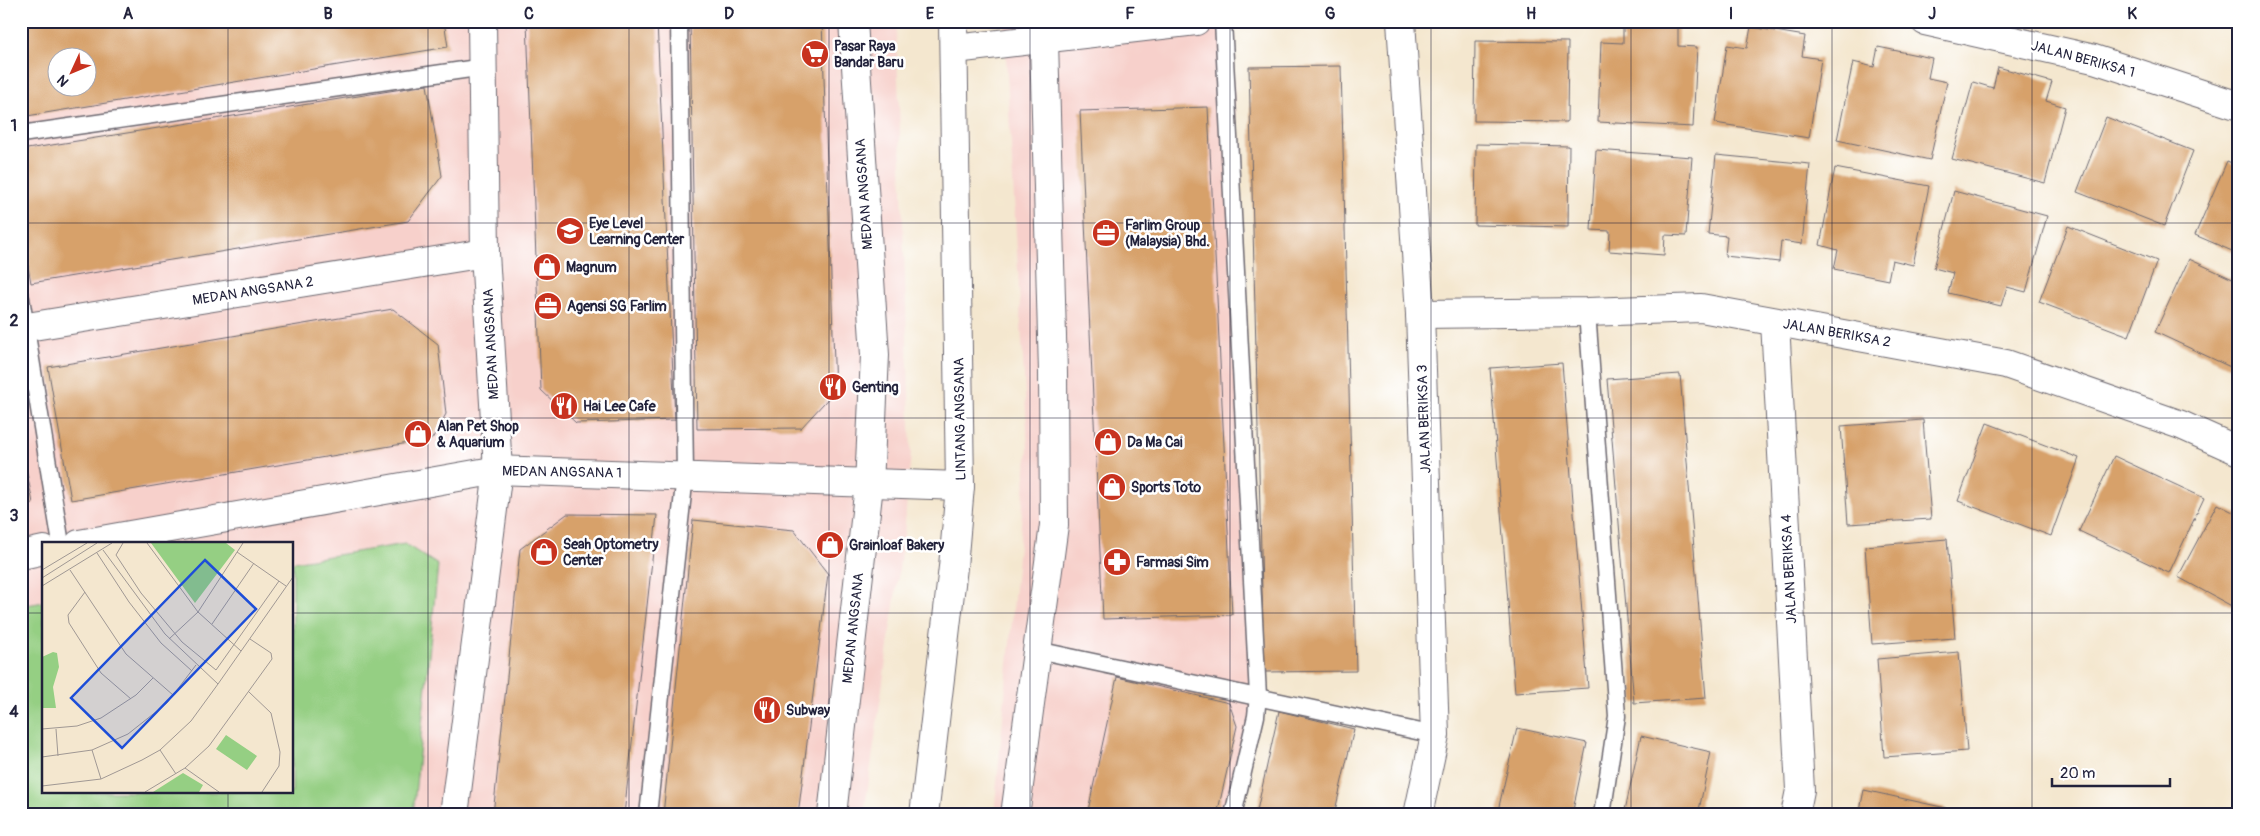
<svg xmlns="http://www.w3.org/2000/svg" width="2260" height="836" viewBox="0 0 2260 836" font-family="Pangolin,sans-serif">
<style>
.built{fill:#f7d0cb;fill-rule:evenodd}
.green{fill:#95cf83;stroke:#5c785f}
.building{fill:#d7a16b;fill-rule:evenodd}
.lines{fill:none;stroke-linecap:round;stroke-linejoin:round}
.service-casing{stroke:#6c676f;stroke-width:19}
.minor-casing{stroke:#6c676f;stroke-width:30}
.secondary-casing{stroke:#6c676f;stroke-width:30}
.service{stroke:#fff;stroke-width:16}
.minor{stroke:#fff;stroke-width:28}
.secondary{stroke:#fff;stroke-width:28}
.grid{fill:none;stroke:#22223b;stroke-width:1;stroke-opacity:0.55}
.labels{text-anchor:middle;dominant-baseline:central;stroke-width:5;stroke-linejoin:round;paint-order:stroke}
.poi-label{font-size:14px;font-weight:bold;fill:#22223b;stroke:#fff;text-anchor:start}
.street-label{font-size:14px;fill:#22223b;stroke:#fff}
.inset-road{fill:none;stroke:#a09894;stroke-width:1}
.view{fill:#1d4ed8;fill-opacity:0.15;stroke:#1d4ed8;stroke-width:2.5}
.inset-edge{fill:none;stroke:#22223b;stroke-width:2.5}
.neatline{fill:none;stroke:#22223b;stroke-width:2}
.grid-label{font-size:16px;text-anchor:middle;font-weight:bold;fill:#22223b}
</style>
<rect width="100%" height="100%" fill="#fff"/>
<filter id="ink" filterUnits="userSpaceOnUse"><feTurbulence type="fractalNoise" baseFrequency=".02" numOctaves="2"/><feDisplacementMap in="SourceGraphic" scale="10" xChannelSelector="R" yChannelSelector="G"/><feConvolveMatrix kernelMatrix="1 2 1 2 8 2 1 2 1" color-interpolation-filters="sRGB"/></filter>
<filter id="wash" filterUnits="userSpaceOnUse"><feTurbulence type="fractalNoise" baseFrequency=".0096" numOctaves="4" result="noise"/><feDisplacementMap in="SourceGraphic" scale="20" xChannelSelector="R" yChannelSelector="G"/><feGaussianBlur stdDeviation="1.12" result="paint"/><feColorMatrix in="noise" values="0 0 0 0 0 0 0 0 0 0 0 0 0 0 0 0 0 1.4 0 .05"/><feComposite in="paint" operator="in"/></filter>
<g filter="url(#wash)">
<rect width="100%" height="100%" fill="#f4e7cf"/>
<g class="built">
<path d="M21 21H896L911 452 904 534 864 815H413L438 565 405 544 293 562 292 544H44V602L21 606ZM58 58H88V88H58Z"/>
<path d="M1004 21H1231L1260 699 1234 815H994L1028 448Z"/>
</g>
<path class="green" d="M405 544 438 565 413 815H21V606L44 602V792H292L293 562Z"/>
<g id="blocks">
<g class="building">
<path d="M21 21H444L448 47 21 117ZM58 58H88V88H58Z"/>
<path d="M527 21H657L675 420 576 423 541 390Z"/>
<path d="M690 21H822L835 391 801 428 697 429Z"/>
<path d="M1623 23 1678 26V46L1697 47 1693 127 1598 122 1601 42 1623 43Z"/>
<path d="M1751 27 1805 36 1802 56 1821 59 1809 138 1715 123 1727 45 1747 48Z"/>
<path d="M1475 41 1568 42 1567 122 1474 121Z"/>
<path d="M1878 47 1932 58 1928 78 1947 82 1930 160 1837 140 1853 62 1874 67Z"/>
<path d="M1341 66 1356 671 1264 672 1249 67Z"/>
<path d="M1998 67 2052 82 2046 101 2065 107 2045 183 1952 159 1973 82 1993 88Z"/>
<path d="M427 85 442 176 408 221 31 283 21 229V160L27 149Z"/>
<path d="M1208 107 1232 615 1103 619 1080 111Z"/>
<path d="M2106 117 2193 151 2164 226 2077 192Z"/>
<path d="M1476 144 1569 146 1568 227 1475 225Z"/>
<path d="M1596 150 1692 157 1686 236 1665 235 1664 255 1609 251 1610 231 1591 230Z"/>
<path d="M1716 155 1810 164 1802 244 1781 241 1779 262 1725 256 1727 236 1708 234Z"/>
<path d="M2227 161 2239 166V254L2195 235Z"/>
<path d="M1835 168 1929 186 1913 265 1892 260 1888 280 1834 269 1838 250 1820 245Z"/>
<path d="M1954 191 2047 216 2026 292 2007 287 2001 306 1948 293 1953 273 1934 268Z"/>
<path d="M2068 226 2157 261 2129 336 2039 302Z"/>
<path d="M2189 259 2239 282V371L2155 332Z"/>
<path d="M393 309 438 344 446 414 432 439 71 500 48 367Z"/>
<path d="M1562 363 1588 688 1515 693 1490 368Z"/>
<path d="M1680 374 1706 698 1634 703 1607 379Z"/>
<path d="M1923 420 1931 519 1848 524 1841 426Z"/>
<path d="M1987 423 2079 458 2051 536 1958 501Z"/>
<path d="M21 443 33 503 21 505Z"/>
<path d="M2114 456 2204 498 2169 573 2079 531Z"/>
<path d="M2217 504 2239 515V610L2178 577Z"/>
<path d="M567 514 657 515 624 815H493L520 549Z"/>
<path d="M693 520 794 530 828 574 798 815H663Z"/>
<path d="M1947 539 1955 638 1872 644 1865 546Z"/>
<path d="M1959 652 1967 751 1884 757 1877 659Z"/>
<path d="M1117 677 1229 703 1237 726 1217 815H1087Z"/>
<path d="M1279 711 1354 729 1334 815H1256Z"/>
<path d="M1517 728 1587 743 1572 815H1497Z"/>
<path d="M1641 736 1711 752 1698 815H1624Z"/>
<path d="M1864 790 1946 808 1944 815H1859Z"/>
</g>
</g>
</g>
<g filter="url(#ink)">
<use href="#blocks" fill-opacity="0" stroke="#6c676f" stroke-width="1"/>
<g class="lines">
<defs>
<g id="service">
<path d="M1223 21 1258 696 1256 716 1233 815"/>
<path d="M21 134 484 67"/>
<path d="M21 298 61 544"/>
<path d="M1587 312 1617 716 1602 815"/>
<path d="M1037 650 1435 735"/>
<path d="M648 815 685 475 679 21"/>
</g>
<g id="minor">
<path d="M1401 21 1420 314 1435 735 1418 815"/>
<path d="M1925 21 2094 59 2239 106"/>
<path d="M955 49 1196 21"/>
<path d="M1420 314 1587 312 1701 308 2006 364 2181 425 2239 451"/>
<path d="M1775 322 1800 790 1795 815"/>
<path d="M21 328 485 253"/>
<path d="M79 544 498 470 960 486"/>
<path d="M21 555 44 550"/>
<path d="M454 815 498 470 485 253 482 21"/>
<path d="M832 815 869 485 875 355 853 21"/>
<path d="M1015 815 1054 525 1053 373 1044 40"/>
</g>
<path id="secondary" d="M924 815 953 567 960 486 953 21"/>
</defs>
<use href="#service" class="service-casing"/>
<use href="#minor" class="minor-casing"/>
<use href="#secondary" class="secondary-casing"/>
<use href="#service" class="service"/>
<use href="#minor" class="minor"/>
<use href="#secondary" class="secondary"/>
</g>
</g>
<path class="grid" d="M228 21V544M428 21V815M629 21V815M829 21V815M1030 21V815M1230 21V815M1431 21V815M1631 21V815M1832 21V815M2032 21V815M21 223H2239M21 418H2239M21 613H44M292 613H2239M228 792V815"/>
<defs>
<symbol id="supermarket-disc" viewBox="-11 -11 22 22"><circle r="9.5" fill="#c8321e" stroke="#fff"/><path d="M-6-5.5h2.5l.6 2H6L4.5 2H-2.5L-4.4-4H-6ZM-1.5 3.2a1.3 1.3 0 1 0 .1 0ZM3 3.2a1.3 1.3 0 1 0 .1 0Z" fill="#fff"/></symbol>
<symbol id="school-disc" viewBox="-11 -11 22 22"><circle r="9.5" fill="#c8321e" stroke="#fff"/><path d="M0-5L7-2L0 1L-7-2ZM-4 1L0 2.5L4 1V4Q0 6-4 4Z" fill="#fff"/></symbol>
<symbol id="office-disc" viewBox="-11 -11 22 22"><circle r="9.5" fill="#c8321e" stroke="#fff"/><path d="M-6-3h4V-5.5h4V-3h4V5H-6ZM-1-4.5V-3h2v-1.5ZM-6 0V1H6V0Z" fill="#fff"/></symbol>
<symbol id="shop-disc" viewBox="-11 -11 22 22"><circle r="9.5" fill="#c8321e" stroke="#fff"/><path d="M-5-2.5h2.3a2.7 3.5 0 0 1 5.4 0H5L5.5 6h-11ZM-1.5-2.5h3a1.5 2.3 0 0 0-3 0Z" fill="#fff"/></symbol>
<symbol id="restaurant-disc" viewBox="-11 -11 22 22"><circle r="9.5" fill="#c8321e" stroke="#fff"/><path d="M-5-6h1v4h1v-4h1v4h1v-4h1v5L-1.5 .5V6h-2V.5L-5-1ZM5-6V6H3V1.5H1.5Q1.5-4 5-6Z" fill="#fff"/></symbol>
<symbol id="pharmacy-disc" viewBox="-11 -11 22 22"><circle r="9.5" fill="#c8321e" stroke="#fff"/><path d="M-2-6h4v4h4v4h-4v4h-4v-4h-4v-4h4Z" fill="#fff"/></symbol>
</defs>
<g fill-rule="evenodd">
<use href="#supermarket-disc" x="799" y="38" width="32" height="32"/>
<use href="#school-disc" x="554" y="215" width="32" height="32"/>
<use href="#office-disc" x="1090" y="217" width="32" height="32"/>
<use href="#shop-disc" x="531" y="251" width="32" height="32"/>
<use href="#office-disc" x="532" y="290" width="32" height="32"/>
<use href="#restaurant-disc" x="817" y="371" width="32" height="32"/>
<use href="#restaurant-disc" x="548" y="390" width="32" height="32"/>
<use href="#shop-disc" x="402" y="418" width="32" height="32"/>
<use href="#shop-disc" x="1092" y="426" width="32" height="32"/>
<use href="#shop-disc" x="1096" y="471" width="32" height="32"/>
<use href="#shop-disc" x="814" y="529" width="32" height="32"/>
<use href="#shop-disc" x="528" y="536" width="32" height="32"/>
<use href="#pharmacy-disc" x="1101" y="546" width="32" height="32"/>
<use href="#restaurant-disc" x="751" y="694" width="32" height="32"/>
</g>
<g class="labels">
<g class="poi-label">
<text x="834" y="46">Pasar Raya<tspan x="834" dy="16">Bandar Baru</tspan></text>
<text x="589" y="223">Eye Level<tspan x="589" dy="16">Learning Center</tspan></text>
<text x="1125" y="225">Farlim Group<tspan x="1125" dy="16">(Malaysia) Bhd.</tspan></text>
<text x="566" y="267">Magnum</text>
<text x="567" y="306">Agensi SG Farlim</text>
<text x="852" y="387">Genting</text>
<text x="583" y="406">Hai Lee Cafe</text>
<text x="437" y="426">Alan Pet Shop<tspan x="437" dy="16">&amp; Aquarium</tspan></text>
<text x="1127" y="442">Da Ma Cai</text>
<text x="1131" y="487">Sports Toto</text>
<text x="563" y="544">Seah Optometry<tspan x="563" dy="16">Center</tspan></text>
<text x="849" y="545">Grainloaf Bakery</text>
<text x="1136" y="562">Farmasi Sim</text>
<text x="786" y="710">Subway</text>
</g>
<g class="street-label">
<text transform="translate(2083 59) rotate(15)">JALAN BERIKSA 1</text>
<text transform="translate(864 194) rotate(-94)">MEDAN ANGSANA</text>
<text transform="translate(253 291) rotate(-9)">MEDAN ANGSANA 2</text>
<text transform="translate(1837 333) rotate(10)">JALAN BERIKSA 2</text>
<text transform="translate(491 344) rotate(-93)">MEDAN ANGSANA</text>
<text transform="translate(960 419) rotate(-91)">LINTANG ANGSANA</text>
<text transform="translate(1424 419) rotate(-92)">JALAN BERIKSA 3</text>
<text transform="translate(562 472) rotate(1)">MEDAN ANGSANA 1</text>
<text transform="translate(1789 569) rotate(-93)">JALAN BERIKSA 4</text>
<text transform="translate(853 628) rotate(-84)">MEDAN ANGSANA</text>
</g>
</g>
<g transform="translate(42 542)">
<rect width="251" height="251" fill="#f4e7cf"/>
<path d="M109 1H184L193 8 153 61ZM11 110 15 111 17 125 11 145 14 166H0V115ZM184 193 215 214 205 228 174 207ZM141 231 161 243 157 250H111Z" fill="#95cf83"/>
<path class="inset-road" d="M81 1 74 13 99 51 140 100 174 128 237 39M105 1 156 70 199 109M61 8 123 92 176 142 251 35M195 10 244 44M55 11 87 60 119 101 150 129M0 28 45 1M28 28 84 112 131 153M0 36 55 1M0 44 70 1M43 50 26 73 27 81 59 131 89 157M170 82 212 21M127 97 156 70 201 1M207 150 229 171 238 210 237 224 220 250M0 187 35 184 59 176 94 153 111 136M14 187 16 214M50 208 59 237M118 208 134 232M0 215 50 208 86 192 125 161 154 123M143 226 177 250M0 244 59 237 100 218 118 208 149 179 176 142M103 250 143 226 167 204 230 117 229 111 208 97"/>
<path class="view" d="M163 18 214 67 80 206 29 156Z"/>
<rect width="251" height="251" class="inset-edge"/>
</g>
<rect width="2260" height="836" fill="none" stroke="#fff" stroke-width="55"/>
<g transform="translate(72 72) rotate(226)"><circle r="24" fill="#ffffff" stroke="#a7a7b1"/>
<path d="M0-4L9 19L0 12L-9 19Z" fill="#c8321e"/>
<text y="-8" font-size="14" font-weight="bold" text-anchor="middle" fill="#22223b">N</text>
</g>
<path d="M2052 778v8h118v-8" fill="none" stroke="#22223b" stroke-width="2.5"/>
<text x="2060" y="778" font-size="15" fill="#22223b" stroke="#ffffff" stroke-width="4" paint-order="stroke">20 m</text>
<rect x="28" y="28" width="2204" height="780" class="neatline"/>
<g class="grid-label">
<text x="128" y="19">A</text>
<text x="328" y="19">B</text>
<text x="529" y="19">C</text>
<text x="729" y="19">D</text>
<text x="930" y="19">E</text>
<text x="1130" y="19">F</text>
<text x="1330" y="19">G</text>
<text x="1531" y="19">H</text>
<text x="1731" y="19">I</text>
<text x="1932" y="19">J</text>
<text x="2132" y="19">K</text>
<text x="14" y="131">1</text>
<text x="14" y="326">2</text>
<text x="14" y="521">3</text>
<text x="14" y="717">4</text>
</g>
</svg>
